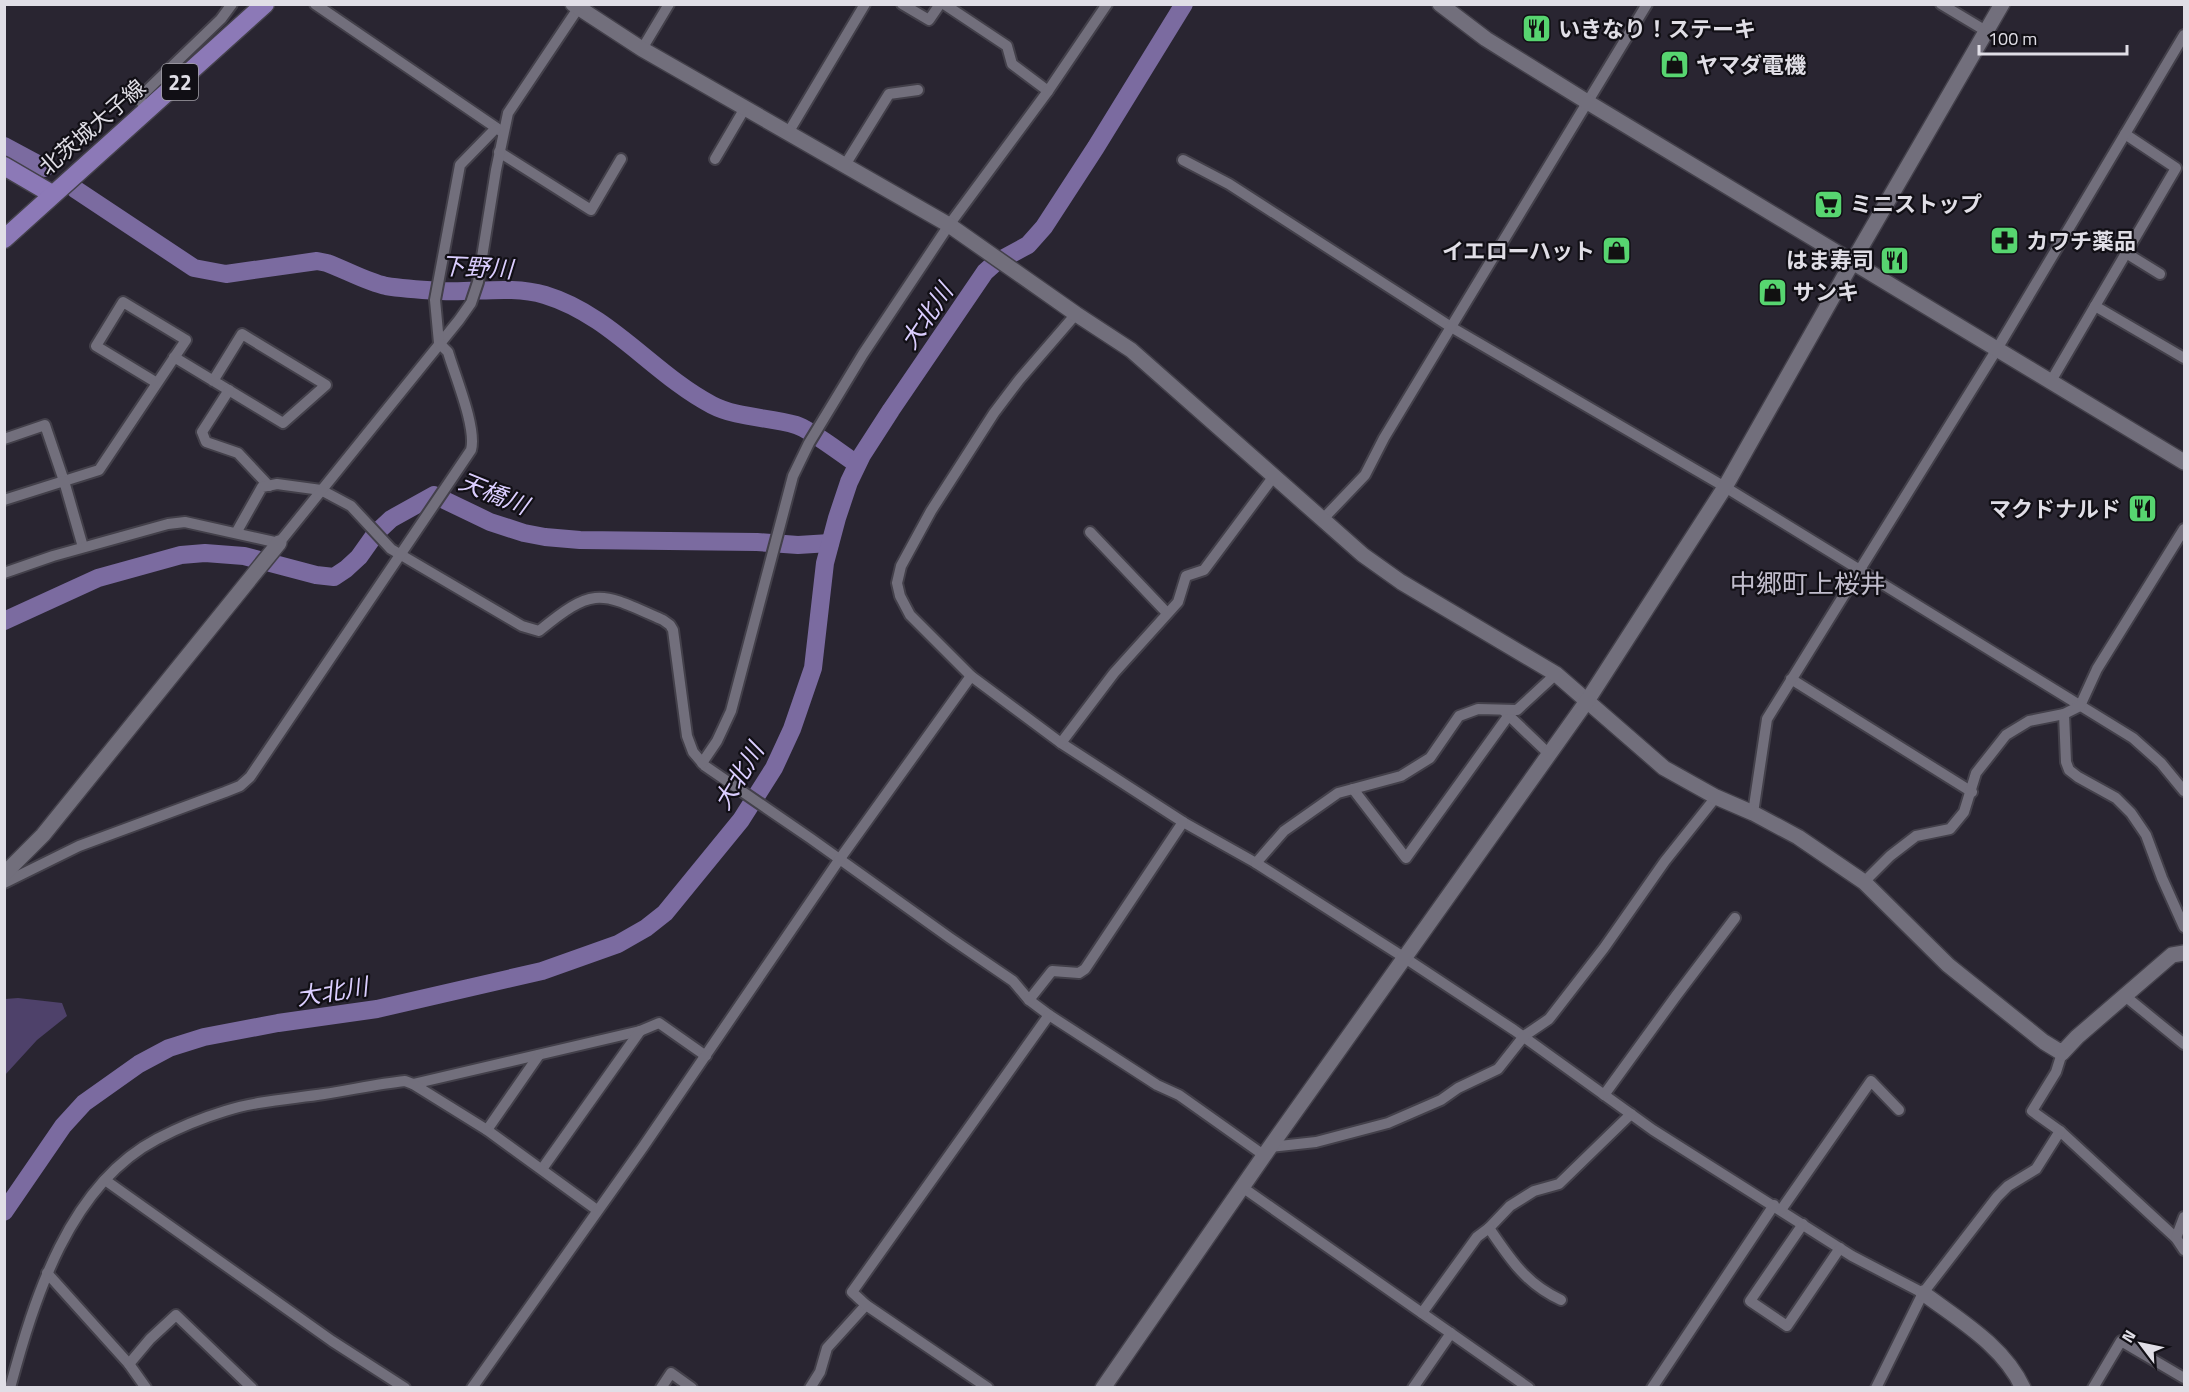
<svg xmlns="http://www.w3.org/2000/svg" width="2189" height="1392" viewBox="0 0 2189 1392" font-family="'Titillium Web','Noto Sans JP',sans-serif">
<style>
.green{fill:#4e416a}
.lines{fill:none;stroke-linecap:round;stroke-linejoin:round}
.river{stroke:#7b6ba0;stroke-width:18}
.street-casing{stroke:#43404a;stroke-width:14}
.secondary-casing{stroke:#43404a;stroke-width:18}
.primary-casing{stroke:#43404a;stroke-width:21}
.street{stroke:#726f7c;stroke-width:10}
.secondary{stroke:#726f7c;stroke-width:15}
.primary{stroke:#8c79b7;stroke-width:18}
.labels{text-anchor:middle;dominant-baseline:central;stroke-width:4.5;stroke-linejoin:round;paint-order:stroke}
.shield{fill:#110f15;stroke:#a2a0a7;stroke-width:1.5}
.shield-label{font-size:21px;font-weight:bold;fill:#e0dee6}
.poi-label{font-size:22px;font-weight:bold;fill:#e0dee6;stroke:#110f15;text-anchor:start}
.street-label{font-size:22px;fill:#e0dee6;stroke:#110f15}
.water-label{font-size:24px;font-style:italic;fill:#dbceff;stroke:#110f15}
.quarter-label{font-size:26px;fill:#c1bdcc;stroke:#110f15}
</style>
<rect width="100%" height="100%" fill="#292531"/>
<path class="green" d="M18 998 62 1003 67 1016 37 1040 5 1075V999Z"/>
<g class="lines">
<g class="river">
<path d="M4 146 45 168"/>
<path d="M75 189 194 268 226 274 317 261 327 263C346 270 367 282 386 286 404 289 423 290 441 291 475 293 511 285 545 295 611 315 653 374 712 405 737 418 769 417 796 425 810 429 843 455 857 464"/>
<path d="M4 621 98 578 181 555 205 553 244 556 316 575 334 577 346 569 359 557 376 533 391 519 434 495 490 522 524 533 545 537 580 540 757 542 798 545 830 543"/>
<path d="M4 1212 63 1126 84 1103 139 1064 169 1048 204 1037 278 1023 377 1009 542 971 618 944 646 928 665 913 741 820 774 768 792 729 813 668 825 563 837 518 849 482 862 455 891 410 985 272 995 263 1028 245 1044 227 1096 147 1184 4"/>
</g>
<defs>
<g id="street">
<path d="M315 4 501 131"/>
<path d="M902 4 929 20 940 4"/>
<path d="M944 4 1007 46 1012 64 1048 91"/>
<path d="M1941 4 1986 31"/>
<path d="M642 49 669 4"/>
<path d="M147 111 139 98 221 19 232 4"/>
<path d="M788 133 865 4"/>
<path d="M499 152 591 210 621 159"/>
<path d="M715 159 745 108"/>
<path d="M1183 160 1229 184 1451 327 1725 487 2133 738 2161 763 2184 791"/>
<path d="M845 165 889 94 918 90"/>
<path d="M2126 253 2160 274"/>
<path d="M2095 306 2184 358"/>
<path d="M1076 314 1019 380 994 413 931 511 901 566 897 583 900 596 910 615 971 676 1061 743 1183 822 1256 863 1405 958 1514 1030 1653 1130 1852 1256 1923 1293"/>
<path d="M174 357 283 423 326 385 242 334 213 381"/>
<path d="M2051 381 2176 168 2125 134"/>
<path d="M229 390 202 432 206 442 238 453 269 486"/>
<path d="M4 439 45 425 64 481 99 470 186 340 123 302 96 346 157 383"/>
<path d="M4 500 64 481 83 547"/>
<path d="M1322 520 1365 475 1384 438 1451 327 1647 4"/>
<path d="M1090 532 1167 613"/>
<path d="M236 533 262 487 277 484 321 490 351 506 391 549 522 626 539 631C595 585 600 592 663 620L670 625 673 630 687 736 693 752 705 766 810 838 950 938 1013 981 1029 1000 1049 1015 1157 1085 1179 1095 1265 1156"/>
<path d="M4 573 53 556 168 524 185 522 279 543 459 320 471 303 478 282 496 170 508 113 581 4"/>
<path d="M1791 679 1972 792"/>
<path d="M1504 711 1549 754"/>
<path d="M2064 714 2066 762 2069 770 2078 777 2116 798 2131 813 2146 835 2162 878 2184 927"/>
<path d="M1061 743 1114 673 1178 602 1186 576 1204 570 1274 476"/>
<path d="M702 763 717 741 731 711 793 476 809 443 863 354 949 225 1048 91 1107 4"/>
<path d="M1353 789 1406 858 1509 715"/>
<path d="M1753 813 1767 719 1997 349 2184 35"/>
<path d="M1256 863 1284 831 1338 793 1401 776 1430 758 1459 716 1478 709 1517 710 1556 674"/>
<path d="M1864 882 1890 856 1916 836 1950 829 1964 812 1976 773 2006 735 2029 721 2064 714 2080 706 2097 669 2184 529"/>
<path d="M4 883 79 846 225 792 240 786 250 777 471 450C477 428 455 376 448 352L439 343 435 300 460 165 496 128"/>
<path d="M2125 996 2184 1044"/>
<path d="M1029 1000 1052 971 1079 973 1085 969 1183 822"/>
<path d="M2062 1053 2056 1072 2032 1111 2060 1131 2176 1238 2184 1250"/>
<path d="M413 1084 640 1031 659 1023 706 1056"/>
<path d="M1604 1095 1676 996 1735 918"/>
<path d="M487 1130 539 1055"/>
<path d="M1270 1147 1316 1142 1388 1123 1441 1100 1458 1088 1498 1069 1524 1036 1549 1019 1604 948 1665 861 1716 797"/>
<path d="M542 1169 640 1031"/>
<path d="M105 1180 332 1341 405 1388"/>
<path d="M1242 1187 1529 1388"/>
<path d="M1781 1210 1871 1081 1899 1110"/>
<path d="M1803 1224 1750 1301 1787 1326 1840 1248"/>
<path d="M1489 1228 1510 1206 1534 1191 1559 1184 1631 1114"/>
<path d="M2176 1238 2184 1217"/>
<path d="M47 1273 129 1364 146 1388"/>
<path d="M1422 1313 1477 1237 1489 1228C1510 1259 1526 1284 1561 1300"/>
<path d="M129 1364 150 1339 176 1315 252 1388"/>
<path d="M10 1388C34 1299 69 1185 157 1139 178 1128 202 1118 225 1111 256 1101 291 1099 324 1094 351 1090 377 1084 405 1081L413 1084 487 1130 597 1210"/>
<path d="M472 1388 643 1147 839 860 971 676"/>
<path d="M661 1388 671 1373 692 1388"/>
<path d="M810 1388 820 1372 827 1348 866 1305"/>
<path d="M988 1388 866 1305 852 1292 1049 1015"/>
<path d="M1413 1388 1451 1333"/>
<path d="M1652 1388 1774 1205"/>
<path d="M1876 1388 1923 1293 1997 1197 2008 1186 2036 1169 2060 1131"/>
<path d="M2093 1388 2121 1341 2184 1378"/>
</g>
<g id="secondary">
<path d="M573 4 642 49 949 225 1076 314 1131 350 1363 555 1401 582 1556 674 1664 768 1716 797 1753 813 1798 837 1864 882 1948 965 2044 1042 2062 1053 2077 1037 2172 955 2184 953"/>
<path d="M1440 4 1486 39 1589 103 2184 462"/>
<path d="M4 874 43 835 279 543"/>
<path d="M1923 1293C1959 1320 2003 1345 2023 1388"/>
<path d="M1103 1388 1270 1147 1587 701 1725 487 1853 261 2002 4"/>
</g>
<g id="primary">
<path d="M4 166 52 194"/>
<path d="M4 239 265 4"/>
</g>
</defs>
<use href="#street" class="street-casing"/>
<use href="#secondary" class="secondary-casing"/>
<use href="#primary" class="primary-casing"/>
<use href="#street" class="street"/>
<use href="#secondary" class="secondary"/>
<use href="#primary" class="primary"/>
</g>
<defs>
<symbol id="restaurant-square" viewBox="-11 -11 22 22"><rect x="-9" y="-9" width="18" height="18" rx="4" fill="#57d570" stroke="#110f15"/><path d="M-5-6h1v4h1v-4h1v4h1v-4h1v5L-1.5 .5V6h-2V.5L-5-1ZM5-6V6H3V1.5H1.5Q1.5-4 5-6Z" fill="#111"/></symbol>
<symbol id="shop-square" viewBox="-11 -11 22 22"><rect x="-9" y="-9" width="18" height="18" rx="4" fill="#57d570" stroke="#110f15"/><path d="M-5-2.5h2.3a2.7 3.5 0 0 1 5.4 0H5L5.5 6h-11ZM-1.5-2.5h3a1.5 2.3 0 0 0-3 0Z" fill="#111"/></symbol>
<symbol id="supermarket-square" viewBox="-11 -11 22 22"><rect x="-9" y="-9" width="18" height="18" rx="4" fill="#57d570" stroke="#110f15"/><path d="M-6-5.5h2.5l.6 2H6L4.5 2H-2.5L-4.4-4H-6ZM-1.5 3.2a1.3 1.3 0 1 0 .1 0ZM3 3.2a1.3 1.3 0 1 0 .1 0Z" fill="#111"/></symbol>
<symbol id="pharmacy-square" viewBox="-11 -11 22 22"><rect x="-9" y="-9" width="18" height="18" rx="4" fill="#57d570" stroke="#110f15"/><path d="M-2-6h4v4h4v4h-4v4h-4v-4h-4v-4h4Z" fill="#111"/></symbol>
</defs>
<g fill-rule="evenodd">
<use href="#restaurant-square" x="1520" y="12" width="33" height="33"/>
<use href="#shop-square" x="1658" y="48" width="33" height="33"/>
<use href="#supermarket-square" x="1812" y="188" width="33" height="33"/>
<use href="#pharmacy-square" x="1988" y="224" width="33" height="33"/>
<use href="#shop-square" x="1600" y="234" width="33" height="33"/>
<use href="#restaurant-square" x="1878" y="244" width="33" height="33"/>
<use href="#shop-square" x="1756" y="276" width="33" height="33"/>
<use href="#restaurant-square" x="2126" y="492" width="33" height="33"/>
</g>
<g class="labels">
<rect class="shield" x="162" y="64" width="36" height="36" rx="4.5"/>
<g class="shield-label">
<text x="180" y="82">22</text>
</g>
<g class="poi-label">
<text x="1558" y="29">いきなり！ステーキ</text>
<text x="1696" y="65">ヤマダ電機</text>
<text x="1850" y="204">ミニストップ</text>
<text x="2026" y="241">カワチ薬品</text>
<text x="1595" y="251" text-anchor="end">イエローハット</text>
<text x="1874" y="260" text-anchor="end">はま寿司</text>
<text x="1793" y="292">サンキ</text>
<text x="2121" y="509" text-anchor="end">マクドナルド</text>
</g>
<g class="street-label">
<text transform="translate(92 127) rotate(-41)">北茨城大子線</text>
</g>
<g class="water-label">
<text transform="translate(477 267) rotate(3)">下野川</text>
<text transform="translate(926 316) rotate(-56)">大北川</text>
<text transform="translate(494 493) rotate(22)">天橋川</text>
<text transform="translate(738 776) rotate(-59)">大北川</text>
<text transform="translate(332 991) rotate(-9)">大北川</text>
</g>
<g class="quarter-label">
<text x="1808" y="583">中郷町上桜井</text>
</g>
</g>
<rect width="2189" height="1392" fill="none" stroke="#e0dee6" stroke-width="12"/>
<g transform="translate(2141 1344) rotate(302)" stroke="#110f15" stroke-width="4.5" paint-order="stroke">
<path d="M0-4.5L10 22L0 15L-10 22Z" fill="#e0dee6"/>
<text y="-9" font-size="16" font-weight="bold" text-anchor="middle" fill="#e0dee6">N</text>
</g>
<path d="M1979 45v9h148v-9" fill="none" stroke="#e0dee6" stroke-width="3"/>
<text x="1988" y="45" font-size="18" fill="#e0dee6" stroke="#110f15" stroke-width="4.5" paint-order="stroke">100 m</text>
</svg>
